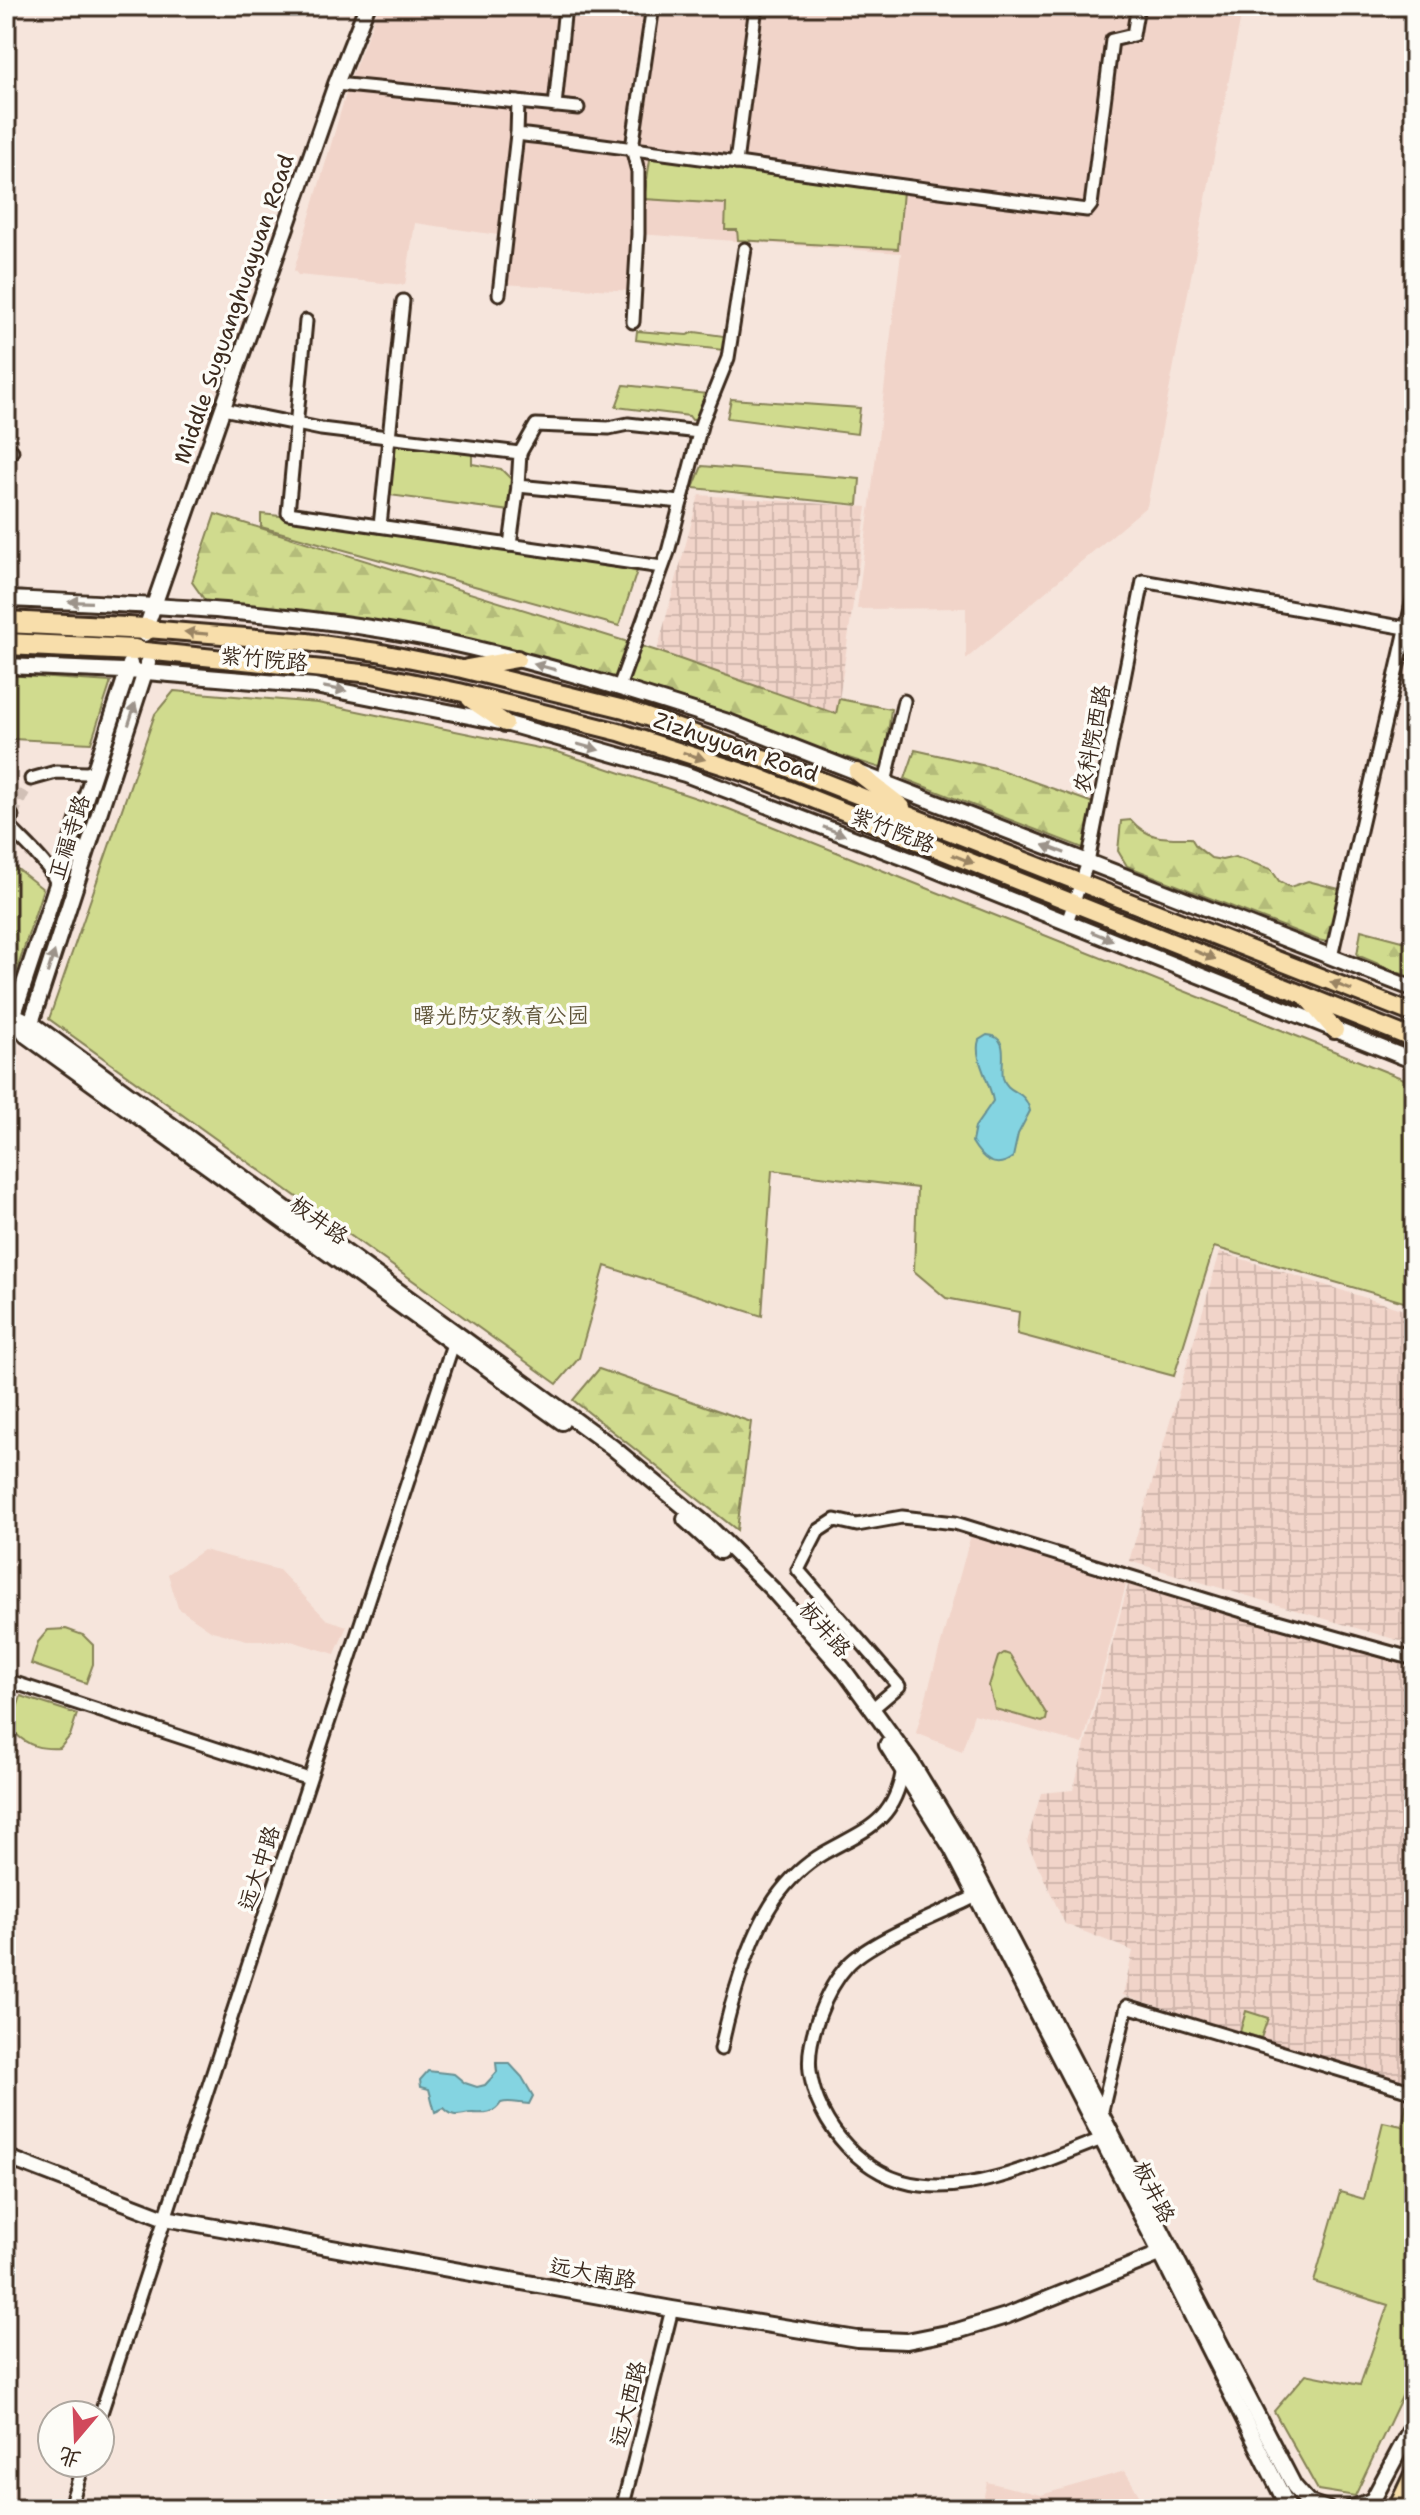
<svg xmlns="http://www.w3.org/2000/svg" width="1420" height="2515" viewBox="0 0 1420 2515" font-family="'Shantell Sans','LXGW WenKai TC',sans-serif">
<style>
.built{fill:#f1d4c9}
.industrial{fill:url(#industrial-grid)}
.green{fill:#d0db8e;stroke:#868256;stroke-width:2}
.forest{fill:url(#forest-firs);stroke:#868256;stroke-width:2}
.water{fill:#84d4e1;stroke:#679093;stroke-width:2}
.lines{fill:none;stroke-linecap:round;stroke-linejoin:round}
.street-tunnel{stroke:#d1c0b6;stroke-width:11;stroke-dasharray:11 5.5;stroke-linecap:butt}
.street-casing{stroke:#3b2a1e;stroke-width:17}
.secondary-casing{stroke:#3b2a1e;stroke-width:20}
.primary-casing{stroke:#3b2a1e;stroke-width:22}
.highway-casing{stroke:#3b2a1e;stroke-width:26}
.street{stroke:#fdfcf7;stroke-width:11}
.secondary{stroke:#fdfcf7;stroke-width:14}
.primary{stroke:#f8deab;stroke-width:16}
.highway{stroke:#f8deab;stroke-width:20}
.oneway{fill:#9c938a}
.oneway2{fill:#9a8464}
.labels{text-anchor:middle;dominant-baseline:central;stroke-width:7;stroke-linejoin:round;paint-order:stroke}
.street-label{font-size:22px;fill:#3b2a1e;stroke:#fdfcf7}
.park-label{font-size:22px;fill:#60563a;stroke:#fdfcf7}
</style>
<defs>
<pattern id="industrial-grid" width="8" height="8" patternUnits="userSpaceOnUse" patternTransform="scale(2)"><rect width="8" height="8" fill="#f1d4c9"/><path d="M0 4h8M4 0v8" fill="none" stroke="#d0b6ac"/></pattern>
<pattern id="forest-firs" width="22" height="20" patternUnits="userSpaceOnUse" patternTransform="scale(2)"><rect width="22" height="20" fill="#d0db8e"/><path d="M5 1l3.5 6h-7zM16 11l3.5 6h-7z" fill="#b4bc7a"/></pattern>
</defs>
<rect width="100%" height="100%" fill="#f6e5dc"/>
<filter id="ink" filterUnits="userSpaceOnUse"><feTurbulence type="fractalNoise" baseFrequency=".0125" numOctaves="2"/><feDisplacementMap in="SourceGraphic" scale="16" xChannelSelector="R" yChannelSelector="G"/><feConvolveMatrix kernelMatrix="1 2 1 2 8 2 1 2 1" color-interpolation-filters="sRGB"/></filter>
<g filter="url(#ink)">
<g class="built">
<path d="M379 6H1243L1147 506 966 659V608L857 609 901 253 639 234 635 291 500 284 498 235 415 223 405 285 298 275 294 270 350 80Z"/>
<path d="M971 1535 1127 1581 1083 1744 974 1714 962 1751 916 1733Z"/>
<path d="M203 1550 279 1570 326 1619 347 1626 335 1654 291 1641H251L212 1631 178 1608 168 1574Z"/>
<path d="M1125 2471 1147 2509H981L987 2482 1041 2495Z"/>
</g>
<g class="industrial">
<path d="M699 495 867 507 837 714 657 651Z"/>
<path d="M1220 1252 1414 1313V1645L1129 1561Z"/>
<path d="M1128 1585 1414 1665V2075L1411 2085 1123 1995 1133 1951 1065 1924 1027 1842 1041 1793 1073 1790Z"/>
</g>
<g class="green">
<path d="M651 153 903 191 898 249 738 240 737 230H725L726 204 644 199Z"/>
<path d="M637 331 687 335 695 332 724 336 723 350 636 340Z"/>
<path d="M624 385 708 394 702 419 692 420 689 416 616 407Z"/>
<path d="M731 399 860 408 857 434 727 418Z"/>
<path d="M394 440 472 450V464L501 469 513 481 510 511 389 495Z"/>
<path d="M702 466 860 479 858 505 693 488Z"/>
<path d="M261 514 309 519 637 571 619 626 261 527Z"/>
<path d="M6 675 111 682 91 743 13 739 6 752Z"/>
<path d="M174 691 318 703 558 752 729 809 1414 1083V1305L1214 1247 1174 1376 1017 1334 1019 1312 946 1298 914 1271 917 1188 772 1170 762 1316 605 1266 579 1358 557 1384 49 1019 155 714Z"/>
<path d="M6 860 43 889 7 1001H6Z"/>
<path d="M66 1629 83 1635 93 1645V1664L86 1683 31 1664 38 1642 48 1630Z"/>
<path d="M1004 1653 1010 1655 1047 1715 1046 1720 1042 1722 995 1709 989 1686 998 1657Z"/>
<path d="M21 1696 77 1714 70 1736 60 1748C41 1749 29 1747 15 1733V1714Z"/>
<path d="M1246 2011 1268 2018 1261 2038 1240 2032Z"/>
<path d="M1406 2105 1414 2107V2371L1355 2496 1318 2490 1274 2411 1306 2374 1360 2385 1388 2305 1314 2282 1340 2192 1364 2199 1383 2122 1402 2126Z"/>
</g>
<g class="forest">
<path d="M215 514 657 651 836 714 839 699 891 709 884 769 619 687 430 633 206 602 192 582Z"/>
<path d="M915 750 995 768 1096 804 1088 850 905 779Z"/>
<path d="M1131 820C1148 840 1166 838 1191 838L1196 846 1211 858 1222 860 1235 857 1271 869 1279 881 1290 887 1308 881 1343 890 1332 943 1318 940 1127 866 1118 851 1121 821Z"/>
<path d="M1361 930 1414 944V979L1357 955Z"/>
<path d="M599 1369 751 1422 737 1530 573 1400Z"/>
</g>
<g class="water">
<path d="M987 1035C1011 1036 1000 1063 1003 1078 1008 1095 1025 1088 1030 1111L1018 1134 1013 1157C995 1171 982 1159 972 1142L975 1127 993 1101C990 1081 973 1058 979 1040Z"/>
<path d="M496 2063H509L522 2077 533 2096 529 2104C518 2104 511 2100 501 2103 494 2114 485 2114 473 2113 460 2113 455 2120 444 2108L435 2112 429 2089 421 2087 420 2080 428 2071 454 2074 465 2083 477 2087 485 2085 497 2072Z"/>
</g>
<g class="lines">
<path class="street-tunnel" d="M12 816 31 779"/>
<defs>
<g id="street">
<path d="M336 84 578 108"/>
<path d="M518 102 517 134C707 157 897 187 1087 210L1091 205 1112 40 1133 35 1138 6"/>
<path d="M555 106 565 6"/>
<path d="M736 163 756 6"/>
<path d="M499 294 517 134"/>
<path d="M306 321 288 513 662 567"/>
<path d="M633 322 638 234V171L632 148 653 6"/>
<path d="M223 409 321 429 520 453 518 486 681 502"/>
<path d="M6 451H12"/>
<path d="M520 453 536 425 609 428 628 424 699 432"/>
<path d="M380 526 403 301"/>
<path d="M510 545 518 486"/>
<path d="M619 687 668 552 702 422 728 358 745 249"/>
<path d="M31 779 56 772 86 773 95 771"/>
<path d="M885 783 904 701"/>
<path d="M12 816 8 825C23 842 50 864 57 884"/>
<path d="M1067 922 1088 862 1143 581 1406 628"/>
<path d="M1331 957 1414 595"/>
<path d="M6 1680 309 1779"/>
<path d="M872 1709 899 1686 798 1570 818 1531 835 1520 857 1525 902 1517 955 1523 1249 1613 1414 1659"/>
<path d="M976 1896C943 1913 871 1940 848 1965 826 1989 806 2039 810 2071 817 2126 865 2179 921 2185 983 2192 1045 2160 1102 2139"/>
<path d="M721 2049C730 2004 749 1937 775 1899 787 1882 805 1864 824 1853 866 1829 894 1823 903 1769"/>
<path d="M1100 2119 1127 2006 1414 2092"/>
<path d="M100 2416 455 1338"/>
<path d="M69 2509 84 2463"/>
<path d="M622 2509 672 2309"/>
</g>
<g id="secondary">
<path d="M6 599C144 605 285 610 422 637 527 658 629 690 731 723L1414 989"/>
<path d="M144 634 336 84 367 6"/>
<path d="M6 666 146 672 315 686 505 723 685 774 913 861 1414 1061"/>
<path d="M6 1011 31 1023 612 1447 710 1528 772 1589 843 1669 911 1762 961 1844 1294 2486 1309 2503 1327 2509"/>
<path d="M13 1017 27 1036 562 1422"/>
<path d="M13 1017 130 664"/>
<path d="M28 1032 148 663"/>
<path d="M685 1519 720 1551"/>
<path d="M887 1745 952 1849 1161 2254 1289 2509"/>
<path d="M6 2157 165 2218 672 2309 857 2339 907 2341 957 2331 1006 2316 1167 2251"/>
<path d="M1350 2509 1371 2501"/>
<path d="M1368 2509 1414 2423"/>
</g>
<g id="primary">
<path d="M147 629 307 642 377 652 462 669 624 709 763 758 1414 1014"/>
<path d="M135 650 372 674 459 692 619 732 755 776 1414 1039"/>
<path d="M467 668 517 659"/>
<path d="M470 699 505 723"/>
<path d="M857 772 902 807"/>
<path d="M1308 999 1335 1030"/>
</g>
<g id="highway">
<path d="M6 622 147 629"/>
<path d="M6 644 135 650"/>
<path d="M1399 2509 1414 2477"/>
</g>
</defs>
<use href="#street" class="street-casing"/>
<use href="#secondary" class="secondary-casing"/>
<use href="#primary" class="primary-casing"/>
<use href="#highway" class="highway-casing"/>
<use href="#street" class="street"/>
<use href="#secondary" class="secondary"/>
<use href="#primary" class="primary"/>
<use href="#highway" class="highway"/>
</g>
<defs><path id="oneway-solid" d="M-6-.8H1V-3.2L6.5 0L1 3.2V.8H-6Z" transform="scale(2)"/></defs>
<g class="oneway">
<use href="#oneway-solid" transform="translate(80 602) rotate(-178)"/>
<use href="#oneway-solid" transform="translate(545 667) rotate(-165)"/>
<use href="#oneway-solid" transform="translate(335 689) rotate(10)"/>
<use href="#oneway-solid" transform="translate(132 714) rotate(-72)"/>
<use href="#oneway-solid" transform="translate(588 747) rotate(16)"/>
<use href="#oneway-solid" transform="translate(834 831) rotate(21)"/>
<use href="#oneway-solid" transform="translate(1054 849) rotate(-159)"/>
<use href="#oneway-solid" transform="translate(1102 936) rotate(22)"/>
<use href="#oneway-solid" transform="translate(51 962) rotate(-72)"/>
</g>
<g class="oneway2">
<use href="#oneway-solid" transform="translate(196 633) rotate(-175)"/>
<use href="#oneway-solid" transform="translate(694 756) rotate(18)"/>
<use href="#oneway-solid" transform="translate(963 859) rotate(22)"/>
<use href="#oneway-solid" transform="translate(1205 955) rotate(22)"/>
<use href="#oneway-solid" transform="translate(1341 986) rotate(-159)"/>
</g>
</g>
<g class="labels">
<g class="street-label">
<text transform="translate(234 309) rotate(-71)">Middle Suguanghuayuan Road</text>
<text transform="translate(264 659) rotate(5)">紫竹院路</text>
<text transform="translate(1092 739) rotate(-79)">农科院西路</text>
<text transform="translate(736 747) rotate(19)">Zizhuyuan Road</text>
<text transform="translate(893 830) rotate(21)">紫竹院路</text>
<text transform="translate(69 837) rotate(-72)">正福寺路</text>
<text transform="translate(319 1220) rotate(36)">板井路</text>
<text transform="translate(825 1629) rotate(49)">板井路</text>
<text transform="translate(259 1868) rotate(-72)">远大中路</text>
<text transform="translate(1154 2192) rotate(63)">板井路</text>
<text transform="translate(593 2273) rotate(10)">远大南路</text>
<text transform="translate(628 2404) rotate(-76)">远大西路</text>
</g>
<g class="park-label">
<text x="501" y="1015">曙光防灾教育公园</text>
</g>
</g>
<rect width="1420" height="2515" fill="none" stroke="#fdfcf7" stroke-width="32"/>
<rect x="16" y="16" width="1388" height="2483" fill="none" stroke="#3b2a1e" stroke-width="3" filter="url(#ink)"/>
<g transform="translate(76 2439) rotate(199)"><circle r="38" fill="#fdfcf7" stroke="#afa8a0" stroke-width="2"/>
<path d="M0-6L14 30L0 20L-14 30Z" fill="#d1495b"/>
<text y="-12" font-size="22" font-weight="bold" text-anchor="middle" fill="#3b2a1e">北</text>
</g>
</svg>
